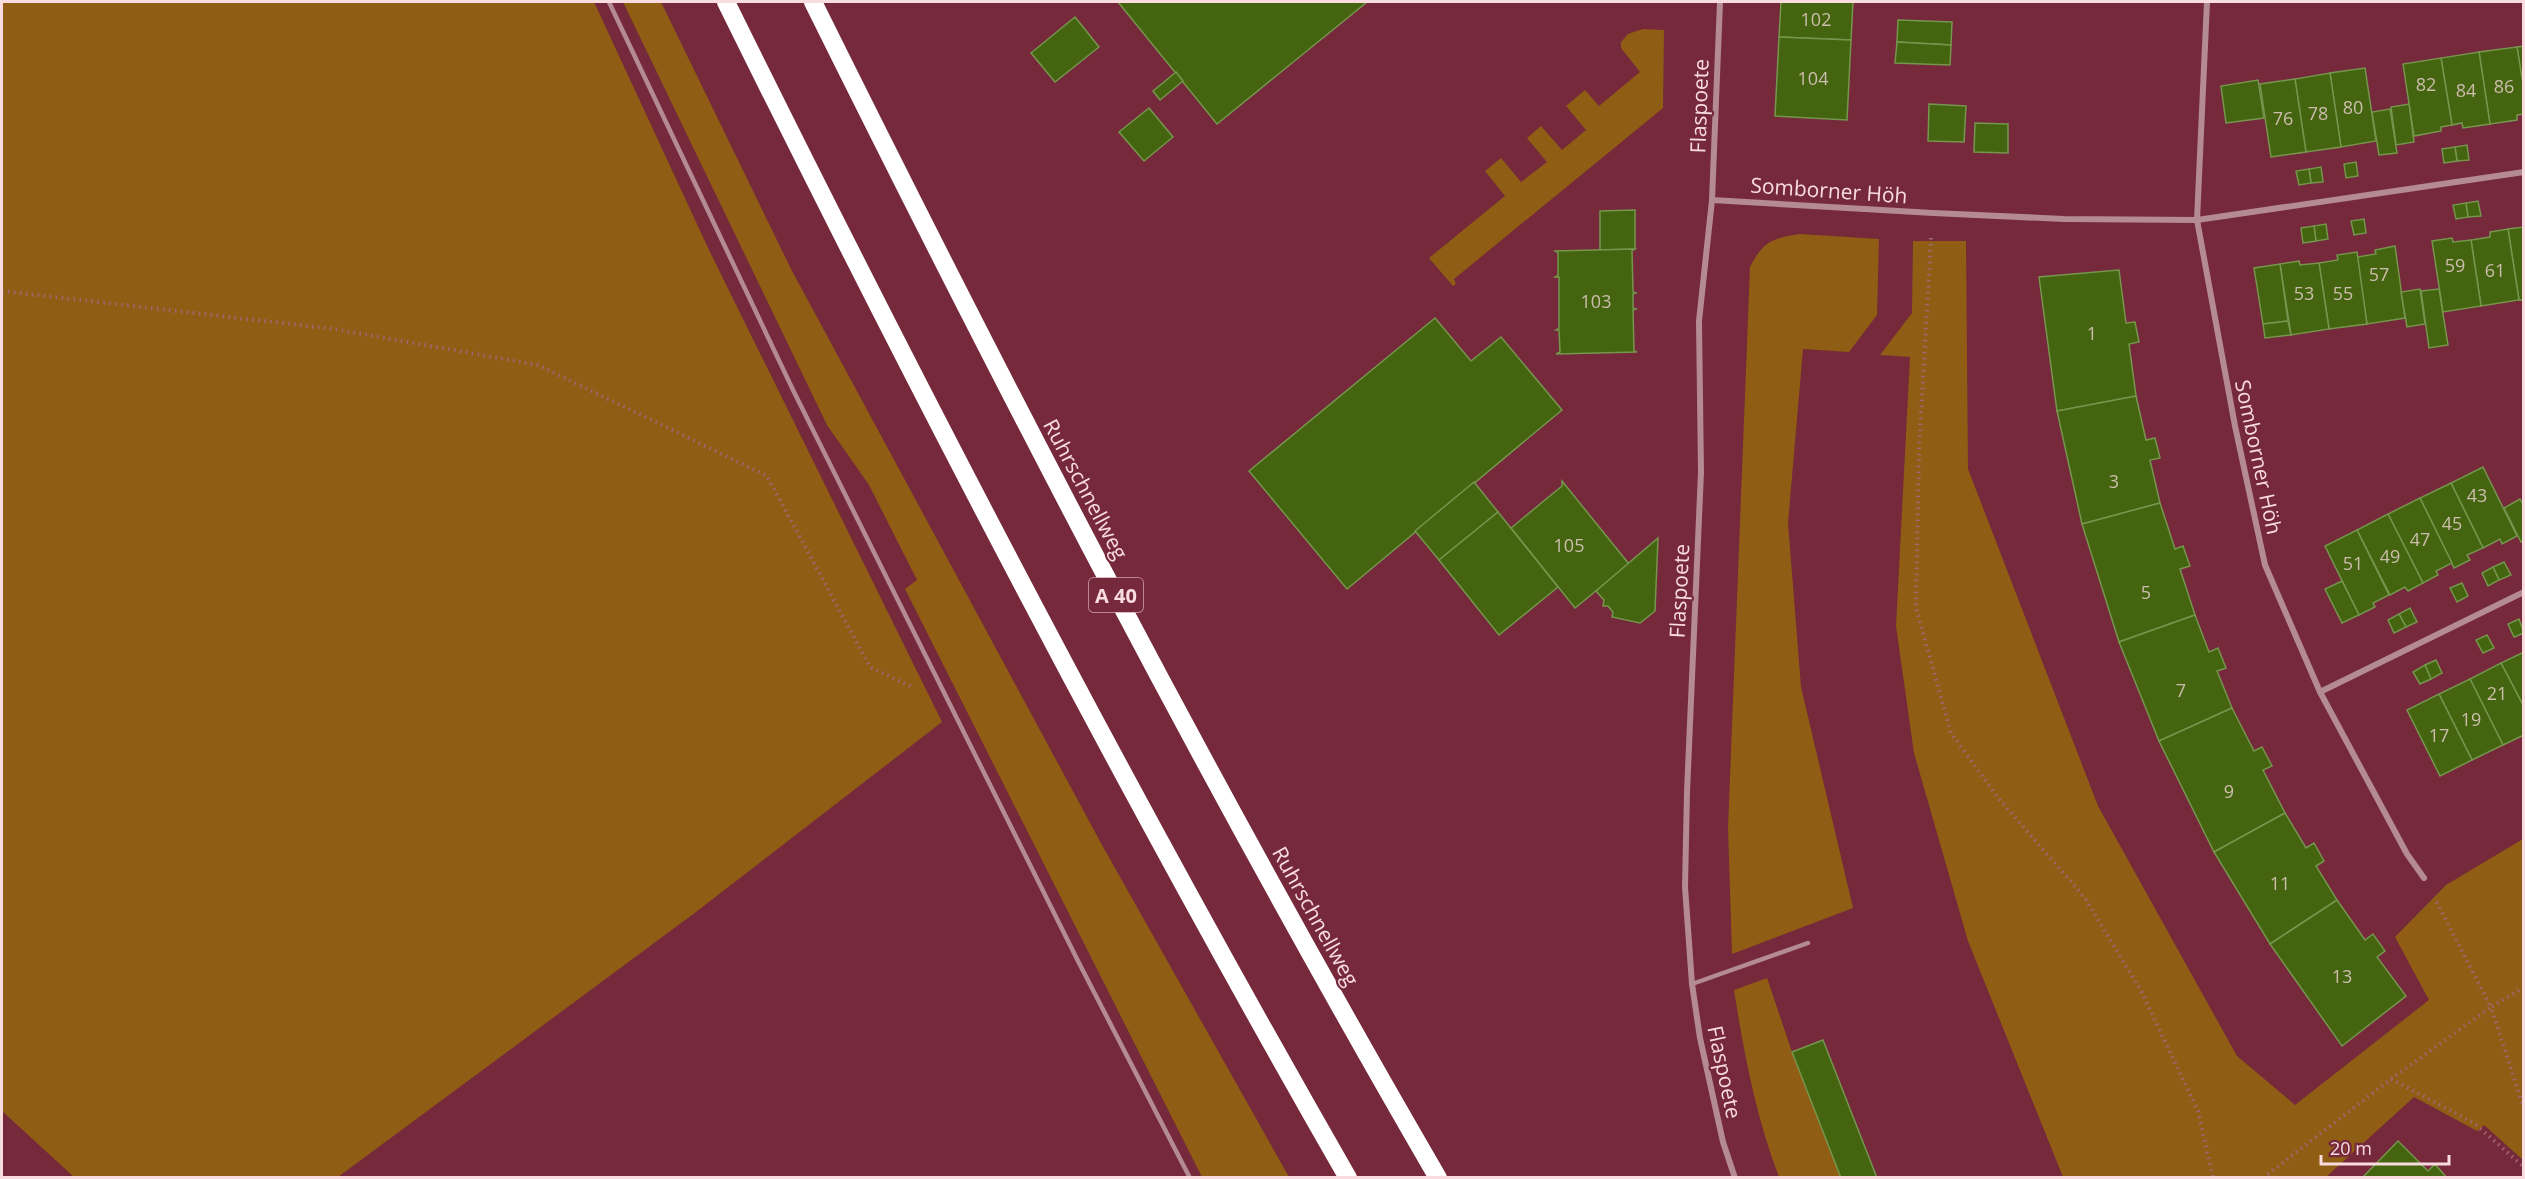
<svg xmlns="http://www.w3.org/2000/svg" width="2525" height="1179" viewBox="0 0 2525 1179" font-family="'Open Sans',sans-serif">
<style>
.green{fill:#905d14}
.building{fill:#446410;stroke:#75964d;stroke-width:1.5}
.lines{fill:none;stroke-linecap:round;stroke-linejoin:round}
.path{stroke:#a26673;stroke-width:4;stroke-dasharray:1.5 4.5;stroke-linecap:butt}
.lane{stroke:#b38b91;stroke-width:4.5}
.street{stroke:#b38b91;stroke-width:6}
.highway{stroke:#fff;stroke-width:18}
.labels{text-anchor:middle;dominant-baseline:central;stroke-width:4.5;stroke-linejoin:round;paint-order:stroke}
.number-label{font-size:18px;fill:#ccbeac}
.shield{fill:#75293b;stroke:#d1a6ae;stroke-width:1.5}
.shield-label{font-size:20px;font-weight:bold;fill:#f9dce0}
.street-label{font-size:21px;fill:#f9dce0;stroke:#75293b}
</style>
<rect width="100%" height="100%" fill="#75293b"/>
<g class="green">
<path d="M2 2H594L709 250 942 722 692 915 338 1177H74L2 1111Z"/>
<path d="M623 2H661L791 269 1102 845 1289 1177H1202L905 589 917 580 869 485 827 425Z"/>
<path d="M1643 29 1664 30 1663 108 1454 279 1456 284 1453 286 1429 258 1505 196 1485 171 1501 158 1521 182 1547 162 1527 138 1541 126 1562 150 1586 130 1566 106 1585 90 1599 106 1640 72 1621 48V42L1628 34Z"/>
<path d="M1800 234 1879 239 1877 315 1849 352 1803 349 1788 523 1801 687 1853 908 1732 954 1728 828 1750 267C1763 241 1773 238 1800 234Z"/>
<path d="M1913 241H1966L1968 469 2098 806 2237 1056 2295 1105 2429 1000 2395 937 2446 885 2523 839V1160L2484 1125 2477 1131 2414 1097 2326 1177H2063L1968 941 1914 753 1896 626 1910 357 1880 355 1912 313Z"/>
<path d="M1767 978 1792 1052 1841 1177H1779C1756 1117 1744 1054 1734 990Z"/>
</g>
<g class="building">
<path d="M1118 2H1367L1217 124Z"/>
<path d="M1781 2H1853L1851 40 1779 37Z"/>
<path d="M1075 17 1099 47 1055 82 1031 53Z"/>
<path d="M1898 20 1952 22 1951 45 1897 42Z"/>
<path d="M1779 37 1851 40 1847 120 1775 116Z"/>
<path d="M1897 42 1951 45 1950 65 1895 63Z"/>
<path d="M2524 46V82H2522L2517 47Z"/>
<path d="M2517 47 2524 90V114L2517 115V120L2490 124 2479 52Z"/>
<path d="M2479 52 2490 124 2463 128 2462 123 2452 125 2441 58Z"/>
<path d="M2441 58 2452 125 2441 127V131L2414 136 2403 64Z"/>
<path d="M2365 68 2376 141 2341 147 2330 73Z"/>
<path d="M1176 72 1183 81 1160 100 1153 91Z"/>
<path d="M2330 73 2341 147 2306 152 2295 79Z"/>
<path d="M2295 79 2306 152 2271 157 2260 84Z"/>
<path d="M2258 80 2264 118 2226 123 2221 86Z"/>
<path d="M1929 104 1966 106 1964 142 1928 141Z"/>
<path d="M2409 104 2414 142 2396 145 2391 107Z"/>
<path d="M1149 108 1173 137 1144 161 1119 132Z"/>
<path d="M2390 109 2397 153 2379 155 2372 112Z"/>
<path d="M1975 123 2008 124V153L1974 152Z"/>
<path d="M2467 145 2469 160 2457 161 2455 147Z"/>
<path d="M2455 147 2457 161 2444 163 2442 149Z"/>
<path d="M2356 162 2358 176 2346 178 2344 164Z"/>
<path d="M2321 167 2323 182 2311 183 2309 169Z"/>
<path d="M2309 169 2311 183 2299 185 2296 171Z"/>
<path d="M2478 201 2481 216 2468 217 2466 203Z"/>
<path d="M2466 203 2468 217 2456 219 2453 205Z"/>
<path d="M1635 210V249L1600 250V211Z"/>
<path d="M2364 219 2366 233 2354 235 2351 221Z"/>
<path d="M2326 224 2328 239 2316 241 2314 226Z"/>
<path d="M2314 226 2316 241 2303 243 2301 228Z"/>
<path d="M2524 227V300H2519L2508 229Z"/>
<path d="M2508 229 2519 300 2481 306 2471 240 2490 237V232Z"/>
<path d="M2452 238 2453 242 2471 240 2481 306 2443 312 2432 241Z"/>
<path d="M2395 246 2405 318 2367 324 2357 257 2376 254 2375 250Z"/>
<path d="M1635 249 1632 251 1633 292 1636 293 1633 294V308L1636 309 1633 310 1634 351 1637 352 1556 354 1560 352 1559 330H1556L1559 328V277H1555L1558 275V253L1555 251Z"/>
<path d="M2357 252 2367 324 2329 329 2319 263 2338 260 2337 255Z"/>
<path d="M2299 261 2300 265 2319 263 2329 329 2291 335 2280 264Z"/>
<path d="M2280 264 2288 321 2263 324 2254 268Z"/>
<path d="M2119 270 2126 323 2135 322 2139 342 2129 344 2136 396 2057 411 2039 277Z"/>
<path d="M2420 289 2425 324 2407 327 2401 292Z"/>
<path d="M2439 289 2448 345 2429 348 2421 291Z"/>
<path d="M1435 318 1471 361 1501 337 1562 410 1347 589 1249 471Z"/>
<path d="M2288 321 2291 335 2265 338 2263 324Z"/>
<path d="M2136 396 2146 440 2155 438 2160 458 2150 460 2160 503 2082 524 2057 411Z"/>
<path d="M2483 467 2517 536 2502 544 2500 539 2483 548 2451 483Z"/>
<path d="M1562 481 1629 564 1575 608 1511 528 1562 486Z"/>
<path d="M1474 482 1498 512 1439 560 1415 531Z"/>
<path d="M2451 483 2483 548 2467 555 2470 560 2454 568 2420 498Z"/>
<path d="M2420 498 2452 563 2436 571 2438 575 2423 583 2388 514Z"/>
<path d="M2520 499 2524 506V540L2521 542 2504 508Z"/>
<path d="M2160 503 2175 549 2183 546 2190 566 2180 569 2195 615 2119 642 2082 524Z"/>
<path d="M1498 512 1558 587 1499 635 1439 560Z"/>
<path d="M2388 514 2423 583 2408 591 2405 587 2390 595 2357 530Z"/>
<path d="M2357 530 2389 595 2373 603 2375 607 2359 615 2325 546Z"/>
<path d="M1658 538 1655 611 1640 623 1612 617 1613 612 1608 606H1603L1604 600 1596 591Z"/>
<path d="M2504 562 2511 575 2499 580 2493 567Z"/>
<path d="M2493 567 2499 580 2488 586 2482 573Z"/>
<path d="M2342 581 2359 615 2342 623 2325 589Z"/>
<path d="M2462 583 2468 596 2457 602 2450 588Z"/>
<path d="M2410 608 2417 622 2406 627 2399 614Z"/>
<path d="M2399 614 2406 627 2394 633 2388 620Z"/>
<path d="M2195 615 2209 652 2218 648 2226 668 2217 671 2232 708 2159 741 2119 642Z"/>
<path d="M2519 619 2524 633 2514 637 2508 624Z"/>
<path d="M2487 635 2494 648 2483 653 2476 640Z"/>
<path d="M2524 652V707L2501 663Z"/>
<path d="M2436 660 2442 673 2431 679 2425 665Z"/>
<path d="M2501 663 2524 707V735L2503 745 2470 679Z"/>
<path d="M2425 665 2431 679 2420 684 2413 672Z"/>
<path d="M2470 679 2503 745 2472 760 2439 694Z"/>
<path d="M2439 694 2472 760 2440 776 2407 710Z"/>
<path d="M2232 708 2254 751 2262 747 2272 766 2263 770 2285 813 2214 852 2159 741Z"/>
<path d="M2285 813 2306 848 2314 843 2324 861 2316 866 2337 900 2270 944 2214 852Z"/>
<path d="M2337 900 2365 940 2373 934 2385 951 2377 957 2406 996 2342 1046 2270 944Z"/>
<path d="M1823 1040 1877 1178H1841L1792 1052Z"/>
<path d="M2398 1141 2428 1171 2435 1164 2447 1178H2362Z"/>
</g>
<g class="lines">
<g class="path">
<path d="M1931 238 1919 450 1916 608 1951 733 1999 799 2085 898 2141 991 2198 1111 2213 1178"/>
<path d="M2 291 334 329 538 365 767 476 870 667 914 688"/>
<path d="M2524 987 2491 1007 2524 1109"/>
<path d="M2391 1079 2491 1007 2435 899"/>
<path d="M2263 1178 2391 1079 2474 1123 2524 1167"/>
</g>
<g class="lane">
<path d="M609 2 793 390 1079 963 1190 1178"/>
<path d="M1692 984 1808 943"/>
</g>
<g class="street">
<path d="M1720 2 1712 200 1699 321 1701 472 1687 792 1685 887 1692 984 1700 1038 1723 1142 1735 1178"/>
<path d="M2207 2 2197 220 2235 426 2265 565 2320 692 2407 854 2424 878"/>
<path d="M1712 200 1933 213 2064 219 2197 220 2524 172"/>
<path d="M2320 692 2524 592"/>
</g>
<g class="highway">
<path d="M726 2C922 399 1127 793 1348 1178"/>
<path d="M813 2C1010 399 1215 794 1438 1178"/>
</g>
</g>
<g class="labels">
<g class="number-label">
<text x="1816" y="19">102</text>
<text x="1813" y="78">104</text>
<text x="2426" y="84">82</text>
<text x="2504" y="86">86</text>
<text x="2466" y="90">84</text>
<text x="2353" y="107">80</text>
<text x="2318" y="113">78</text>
<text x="2283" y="118">76</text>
<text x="2455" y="265">59</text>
<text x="2495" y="270">61</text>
<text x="2379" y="274">57</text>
<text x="2304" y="293">53</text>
<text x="2343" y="293">55</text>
<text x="1596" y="301">103</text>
<text x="2092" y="333">1</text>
<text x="2114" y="481">3</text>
<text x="2477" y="495">43</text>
<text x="2452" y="523">45</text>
<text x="2420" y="539">47</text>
<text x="1569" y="545">105</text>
<text x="2390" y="556">49</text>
<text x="2353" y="563">51</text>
<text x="2146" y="592">5</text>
<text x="2181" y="690">7</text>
<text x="2497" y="693">21</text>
<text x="2471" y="719">19</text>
<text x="2439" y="735">17</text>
<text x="2229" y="791">9</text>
<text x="2280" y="883">11</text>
<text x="2342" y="976">13</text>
</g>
<rect class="shield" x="1089" y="578" width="54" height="34" rx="4.5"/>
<g class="shield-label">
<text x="1116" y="595">A 40</text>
</g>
<g class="street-label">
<text transform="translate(1699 106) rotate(-88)">Flaspoete</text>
<text transform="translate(1829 190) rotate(4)">Somborner Höh</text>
<text transform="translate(2259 457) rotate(78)">Somborner Höh</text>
<text transform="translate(1086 489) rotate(62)">Ruhrschnellweg</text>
<text transform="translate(1679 591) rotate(-87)">Flaspoete</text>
<text transform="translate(1316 916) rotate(61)">Ruhrschnellweg</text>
<text transform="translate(1725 1072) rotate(78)">Flaspoete</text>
</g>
</g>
<rect width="2525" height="1179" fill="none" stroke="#f9dce0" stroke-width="6"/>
<path d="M2321 1155v9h128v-9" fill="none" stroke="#f9dce0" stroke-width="3"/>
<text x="2330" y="1155" font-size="18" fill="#f9dce0" stroke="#75293b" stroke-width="4.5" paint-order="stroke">20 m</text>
</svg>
